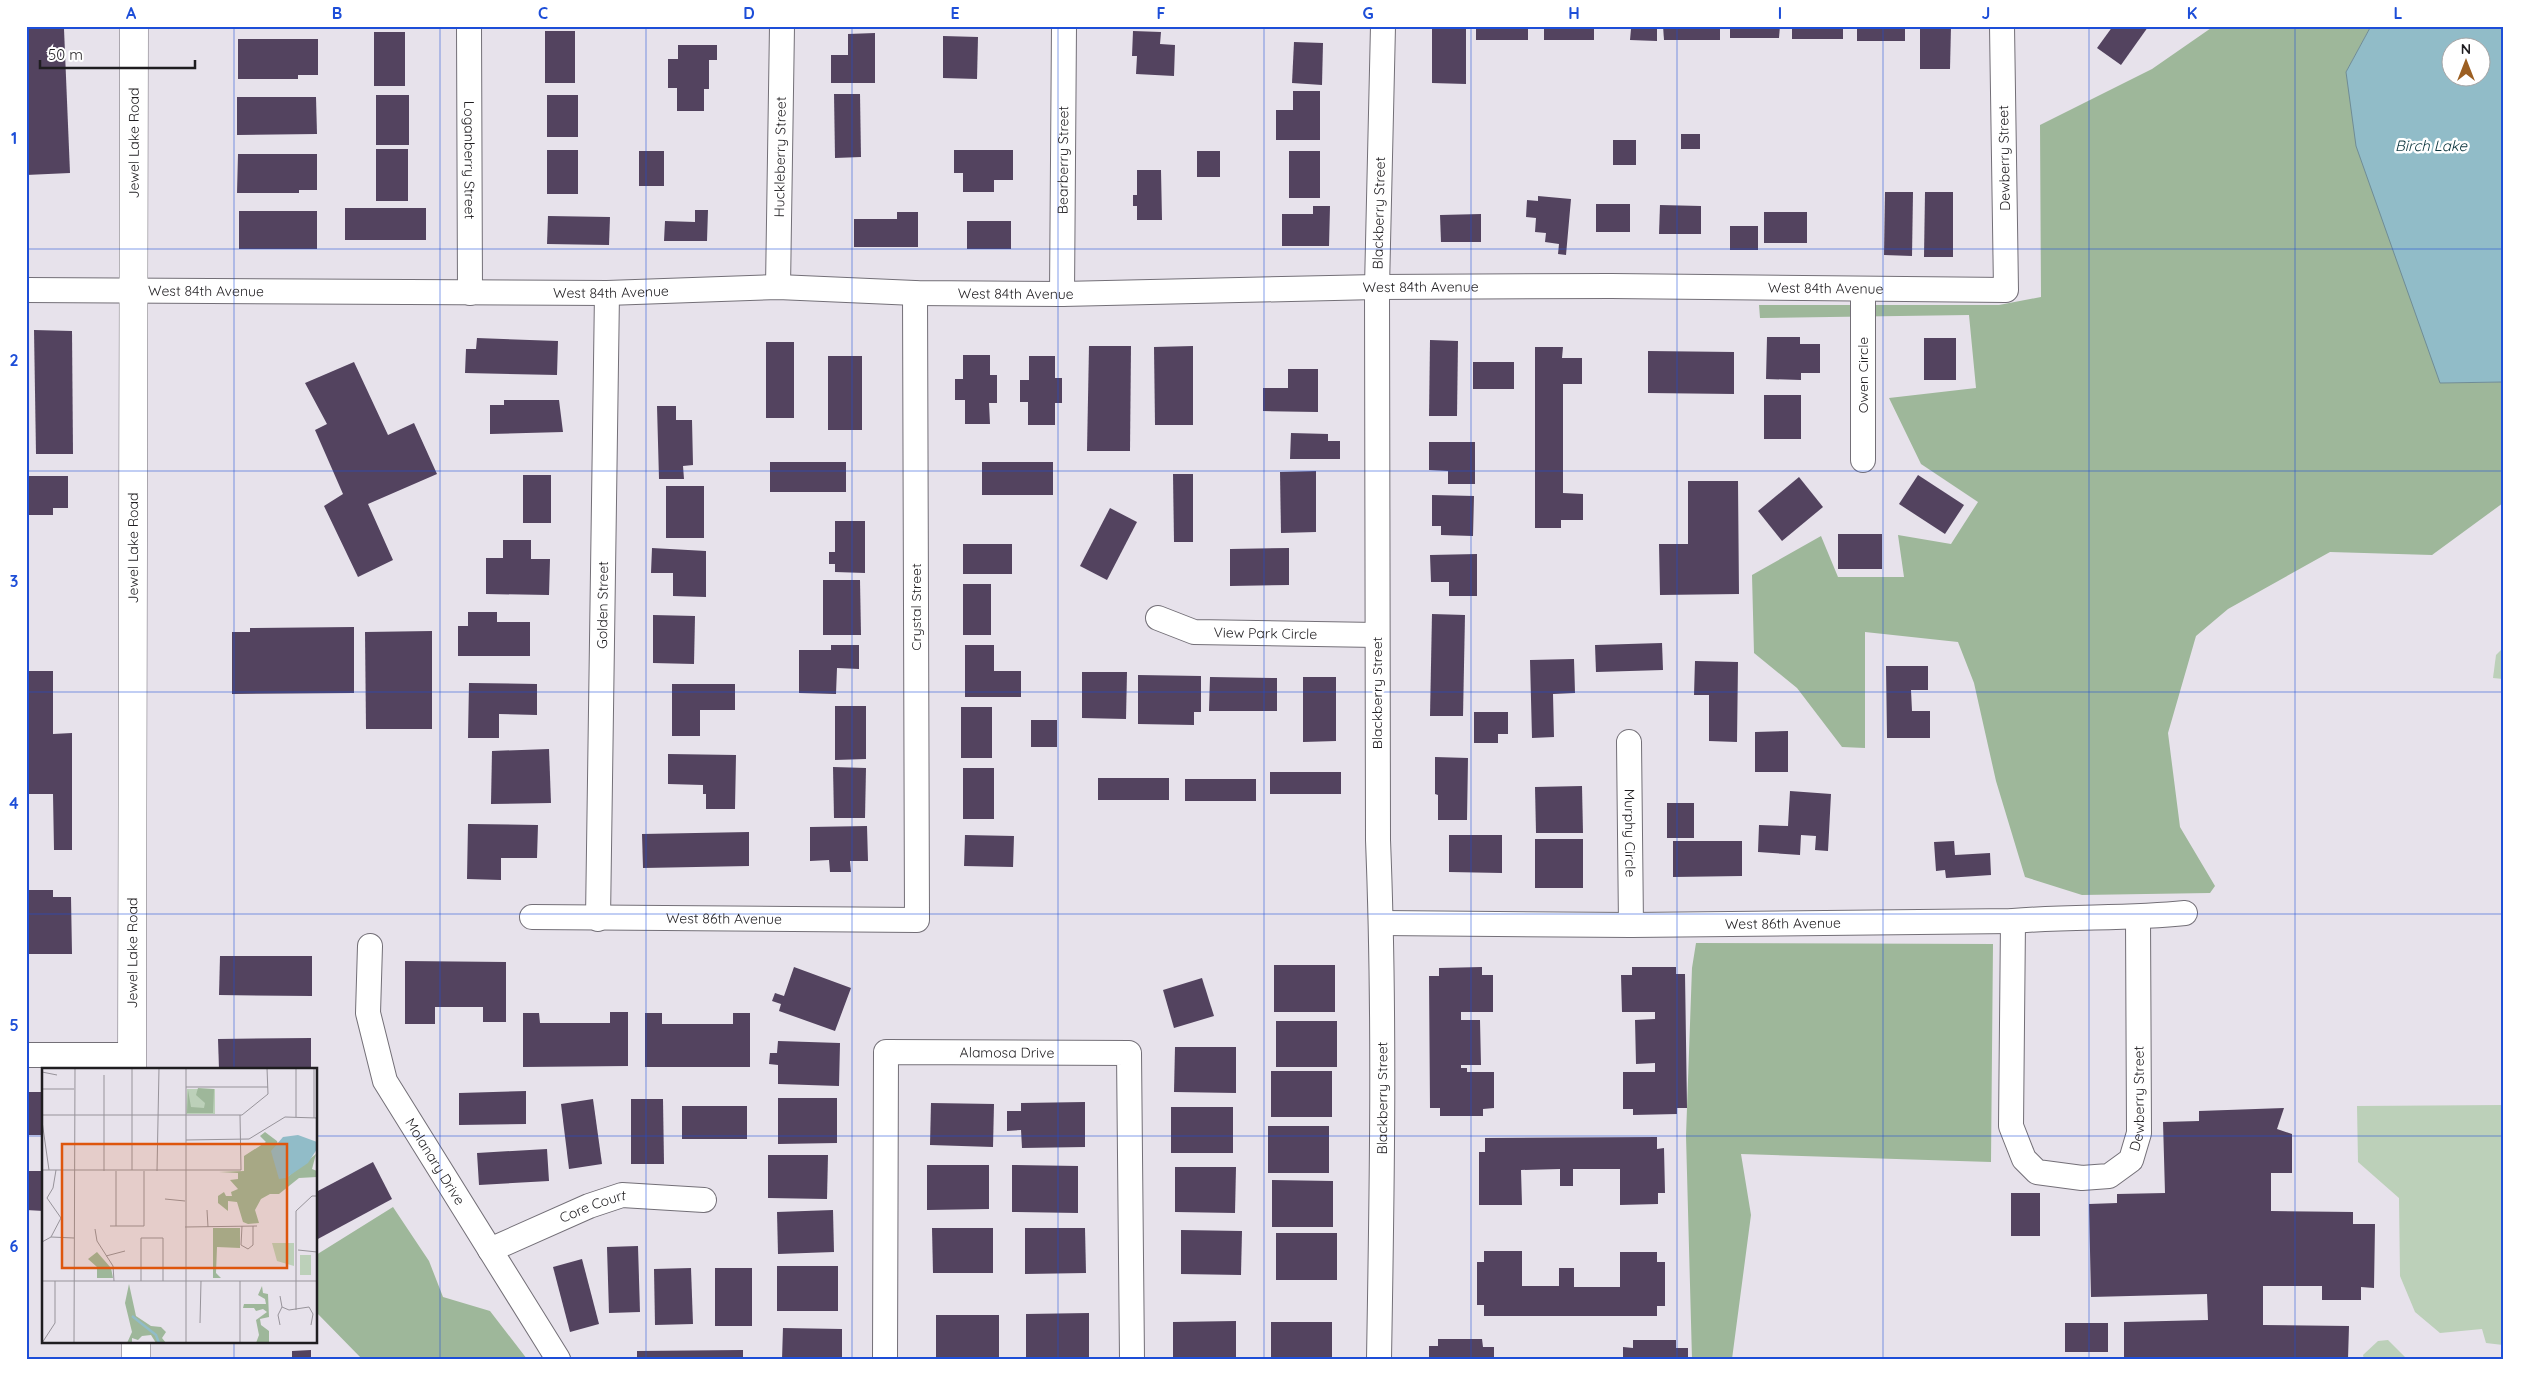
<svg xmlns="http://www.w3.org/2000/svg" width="2529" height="1385" viewBox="0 0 2529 1385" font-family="Quicksand,sans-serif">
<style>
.green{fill:#bcd0b9}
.forest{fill:#9eb79a}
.water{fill:#91bcc8;stroke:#6f8c96;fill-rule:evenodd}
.building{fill:#53435f}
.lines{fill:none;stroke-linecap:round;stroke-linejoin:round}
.minor-casing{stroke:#736f77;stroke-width:26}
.secondary-casing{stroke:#736f77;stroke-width:29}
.minor{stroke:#fff;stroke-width:24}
.secondary{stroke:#fff;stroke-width:28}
.grid{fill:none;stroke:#1d4ed8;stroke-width:1;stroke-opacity:0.55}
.labels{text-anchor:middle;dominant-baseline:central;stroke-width:5;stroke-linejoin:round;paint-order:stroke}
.street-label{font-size:14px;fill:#1f1d20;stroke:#fff}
.water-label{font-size:15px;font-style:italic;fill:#0a343d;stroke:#fff}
.inset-river{fill:none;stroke:#91bcc8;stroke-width:2.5}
.inset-road{fill:none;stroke:#97939a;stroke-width:1}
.view{fill:#de560d;fill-opacity:0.15;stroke:#de560d;stroke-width:2.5}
.inset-edge{fill:none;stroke:#1f1d20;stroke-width:2.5}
.neatline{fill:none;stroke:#1d4ed8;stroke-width:2}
.grid-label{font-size:16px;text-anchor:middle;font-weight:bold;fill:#1d4ed8}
</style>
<rect width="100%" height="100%" fill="#e7e2eb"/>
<g class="green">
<path d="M2503 648V679L2493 678 2496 655Z"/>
<path d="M2503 1105V1345L2486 1343 2482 1329 2440 1333 2415 1312 2400 1276 2399 1198 2358 1162 2357 1106Z"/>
<path d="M2388 1340 2407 1359H2364L2363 1355 2378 1341Z"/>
</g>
<g class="forest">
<path d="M2214 26H2371L2346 72 2440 383 2503 382V503L2432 555 2330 552 2228 609 2196 636 2168 733 2180 827 2215 886 2210 893 2082 895 2025 877 1996 781 1974 683 1958 642 1865 632V748L1842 747 1797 688 1754 653 1752 575 1821 536 1838 577H1904L1898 535 1951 544 1978 502 1921 464 1889 398 1976 388 1969 315 1760 318 1759 305H1999L2041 297 2040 125 2152 69Z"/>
<path d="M1696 943 1993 944 1991 1162 1741 1154 1751 1215 1732 1359H1692L1686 1136 1692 968Z"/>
<path d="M393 1207 429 1261 443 1297 490 1311 527 1359H362L316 1312V1255Z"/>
</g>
<path class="water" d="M2371 26H2503V382L2440 383 2356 146 2346 72ZM2452 48H2482V78H2452Z"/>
<g class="building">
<path d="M26 26 64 29 70 173 26 175Z"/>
<path d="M1432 26H1466V84L1432 83Z"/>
<rect x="1476" y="26" width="52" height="14"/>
<rect x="1544" y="26" width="50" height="14"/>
<path d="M1599 26H1657V41L1630 40 1631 29Z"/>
<path d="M1663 26H1720V40H1664Z"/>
<path d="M1730 26H1780L1779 38H1730Z"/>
<rect x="1792" y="26" width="51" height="13"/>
<rect x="1857" y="26" width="48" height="15"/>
<path d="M1920 26H1951L1950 69H1920Z"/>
<path d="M2113 26 2148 27 2121 65 2097 48Z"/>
<rect x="545" y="31" width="30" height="52"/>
<path d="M1133 31 1161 32 1160 44 1175 45 1174 76 1136 74 1137 56H1132Z"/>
<rect x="374" y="32" width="31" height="54"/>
<path d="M875 33V83H831V55H848V34Z"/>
<path d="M943 36 978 37 977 79 943 78Z"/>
<path d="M238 39H318V75H298V79H238Z"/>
<path d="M1294 42 1323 43 1322 85 1292 83Z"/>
<path d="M678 45H717V60H709V89H704V111H677V88H668V59H678Z"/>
<path d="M1293 91H1320V140H1276V110H1293Z"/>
<path d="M834 94H860L861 157 835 158Z"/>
<rect x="376" y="95" width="33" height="50"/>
<rect x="547" y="95" width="31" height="42"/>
<path d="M237 97H316L317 134 237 135Z"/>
<rect x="1681" y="134" width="19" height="15"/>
<rect x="1613" y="140" width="23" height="25"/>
<rect x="376" y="149" width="32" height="52"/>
<rect x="547" y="150" width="31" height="44"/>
<path d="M954 150H1013V180H994V192H963V173H954Z"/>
<rect x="639" y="151" width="25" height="35"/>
<rect x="1197" y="151" width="23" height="26"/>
<rect x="1289" y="151" width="31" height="47"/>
<path d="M238 154H317V190H299V193H237Z"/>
<path d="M1137 170H1161L1162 220H1137V206H1133V195H1137Z"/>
<path d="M1885 192H1913L1912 256 1884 255Z"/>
<path d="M1925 192H1953V257H1924Z"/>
<path d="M1538 196 1571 199 1566 255 1558 254 1559 244 1545 242 1546 233 1535 232 1536 218 1526 217 1527 200 1538 201Z"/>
<rect x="1596" y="204" width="34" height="28"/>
<path d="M1660 205 1701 206V234H1659Z"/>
<path d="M1313 206H1330L1329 246H1282V214H1313Z"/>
<rect x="345" y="208" width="81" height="32"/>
<path d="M695 210H708L707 241H664L665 221 695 222Z"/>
<rect x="239" y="211" width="78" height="38"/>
<path d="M897 212H918V247H854V219H897Z"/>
<rect x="1764" y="212" width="43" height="31"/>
<path d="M1481 214V242H1441L1440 215Z"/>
<path d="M548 216 610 217 609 245 547 244Z"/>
<rect x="967" y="221" width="44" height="28"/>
<rect x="1730" y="226" width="28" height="24"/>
<path d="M34 330 72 331 73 454H36Z"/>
<path d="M1767 337H1800V344H1820V373H1801V380L1766 379Z"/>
<path d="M477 338 558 341 557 375 465 373 466 349H476Z"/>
<rect x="1924" y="338" width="32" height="42"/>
<path d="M1430 340 1458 341 1457 416H1429Z"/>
<rect x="766" y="342" width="28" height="76"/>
<path d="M1089 346H1131L1130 451H1087Z"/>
<path d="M1193 346V425H1155L1154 347Z"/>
<path d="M1535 347H1563L1562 358H1582V384H1563V493L1583 494V520H1561V528H1535Z"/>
<path d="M1648 351 1734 352V394L1648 393Z"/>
<path d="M963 355H990V375H997V403H989L990 424H965V400H955V379H963Z"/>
<rect x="828" y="356" width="34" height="74"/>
<path d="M1029 356H1055V378H1062V403H1055V425H1028V402H1020V380H1029Z"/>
<path d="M354 362 388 435 414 423 437 474 368 504 393 560 358 577 324 506 343 494 315 430 327 424 305 383Z"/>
<rect x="1473" y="362" width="41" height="27"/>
<path d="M1288 369H1318V412L1263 411V388H1288Z"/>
<rect x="1764" y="395" width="37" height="44"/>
<path d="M504 400H559L563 432 490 434V405H504Z"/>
<path d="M657 406H676V420H692L693 465 683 466 684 479H659Z"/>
<path d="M1291 433 1328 434V441H1340V459H1290Z"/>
<path d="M1429 442H1475V484H1448V471L1429 470Z"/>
<rect x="770" y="462" width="76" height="30"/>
<rect x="982" y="462" width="71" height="33"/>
<path d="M1316 471V532L1281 533 1280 472Z"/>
<path d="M1173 474H1193V542H1174Z"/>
<rect x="523" y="475" width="28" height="48"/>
<path d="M1918 475 1964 505 1945 534 1899 504Z"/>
<path d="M26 476H68V508H53V515H26Z"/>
<path d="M1799 477 1823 507 1782 541 1758 511Z"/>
<path d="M1688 481H1738L1739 594 1660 595 1659 544H1688Z"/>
<rect x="666" y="486" width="38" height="52"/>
<path d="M1432 495 1474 496 1473 536 1441 535V526H1432Z"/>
<path d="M1110 508 1137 522 1107 580 1080 566Z"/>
<path d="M835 521H865V573L835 572V564H829V552H835Z"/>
<rect x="1838" y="534" width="44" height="35"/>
<path d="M503 540H531V559H550L549 595 486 594V558H503Z"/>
<rect x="963" y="544" width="49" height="30"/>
<path d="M652 548 706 551V597L673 596V573H651Z"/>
<path d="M1289 548V585L1230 586V549Z"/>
<path d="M1477 554V596H1449V582H1431L1430 555Z"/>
<path d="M823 580H860L861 635H823Z"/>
<rect x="963" y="584" width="28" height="51"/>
<path d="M468 612H497V622H530V656H458V626H468Z"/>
<path d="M1432 614 1465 615 1463 716H1430Z"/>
<path d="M653 615 695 616 694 664 653 663Z"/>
<path d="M354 627V693L232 694V632H250V628Z"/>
<path d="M432 631V729H366L365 632Z"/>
<path d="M1662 643 1663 670 1596 672 1595 645Z"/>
<path d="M831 645H859V669L837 668 836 694 799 693V650H831Z"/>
<path d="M965 645H994V671H1021V697H965Z"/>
<path d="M1574 659 1575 693 1553 694 1554 737 1532 738 1530 660Z"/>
<path d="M1695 661 1738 662 1737 742 1709 741V695H1694Z"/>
<path d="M1886 666H1928V690H1911L1912 711H1930V738H1887Z"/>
<path d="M26 671H53V734L72 733V850H54L53 794H28Z"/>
<path d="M1082 672H1127L1126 719 1082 718Z"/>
<path d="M1138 675 1201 676V712H1194V725L1138 724Z"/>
<path d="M1210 677 1277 678V711H1209Z"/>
<path d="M1303 677H1336V741L1303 742Z"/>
<path d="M469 683 537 684V715L499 714V738H468Z"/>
<path d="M672 684H735V710H700V736H672Z"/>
<path d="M835 706H866V759L835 760Z"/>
<rect x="961" y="707" width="31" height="51"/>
<path d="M1474 712H1508V734H1498V743H1474Z"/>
<rect x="1031" y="720" width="26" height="27"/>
<path d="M1788 731V772H1755V732Z"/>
<path d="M549 749 551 803 491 804 492 751Z"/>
<path d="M668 754 736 755 735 809H706V794H703V785L668 784Z"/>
<path d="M1435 757 1468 758 1467 820H1438V795L1435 794Z"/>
<path d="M833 767 866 768 865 818H834Z"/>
<rect x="963" y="768" width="31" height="51"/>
<rect x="1270" y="772" width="71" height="22"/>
<rect x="1098" y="778" width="71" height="22"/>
<rect x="1185" y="779" width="71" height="22"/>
<path d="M1582 786 1583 833H1536L1535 787Z"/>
<path d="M1790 791 1831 794 1828 851 1815 850 1816 836 1801 835 1800 855 1758 852 1759 825 1788 826Z"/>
<rect x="1667" y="803" width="27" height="35"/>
<path d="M468 824 538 825 537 858H501V880L467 879Z"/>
<path d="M867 826 868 861H850L851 872H830L829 860 810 861V827Z"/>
<path d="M749 832V866L643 868 642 834Z"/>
<path d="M965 835 1014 836 1013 867 964 866Z"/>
<path d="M1449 835H1502V873L1449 872Z"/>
<rect x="1535" y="839" width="48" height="49"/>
<path d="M1673 841H1742V876L1673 877Z"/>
<path d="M1954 841 1955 855 1990 853 1991 875 1946 878 1945 870 1936 871 1934 842Z"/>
<path d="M26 890H53V897H71L72 954H26Z"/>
<path d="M220 956H312V996L219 995Z"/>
<path d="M405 961 506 962V1022H483V1007H435V1024H405Z"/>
<rect x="1274" y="965" width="61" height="47"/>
<path d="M794 967 851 988 835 1031 779 1011 781 1004 772 1001 775 993 784 996Z"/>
<path d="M1482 967V975H1493V1012H1461V1020H1480L1481 1065H1461V1068H1467V1072H1494V1108L1483 1109V1116H1440V1108H1430L1429 976H1439V968Z"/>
<path d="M1632 967H1676V974H1685L1687 1108H1677V1114L1633 1115V1109H1623V1072H1655V1063L1636 1064 1635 1020 1655 1019V1012H1622L1621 975H1632Z"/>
<path d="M1202 978 1214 1016 1174 1028 1163 990Z"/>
<path d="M610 1012H628V1066L523 1067V1013H539L540 1023H610Z"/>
<path d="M645 1013H662V1024H733V1013H750V1067H645Z"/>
<rect x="1276" y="1021" width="61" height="46"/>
<path d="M311 1038V1069H219L218 1039Z"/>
<path d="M778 1041 840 1043 839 1086 778 1084V1065L769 1064 770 1053H777Z"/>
<path d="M1175 1047H1236V1093L1174 1092Z"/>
<rect x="1271" y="1071" width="61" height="46"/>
<path d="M526 1091V1124L459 1125V1093Z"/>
<rect x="26" y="1092" width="18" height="43"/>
<path d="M778 1098H837V1143L778 1144Z"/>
<path d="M593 1099 602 1164 569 1169 561 1104Z"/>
<path d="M631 1099H663L664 1164H631Z"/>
<path d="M1085 1102V1147L1022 1148 1021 1130 1007 1131V1111H1021V1103Z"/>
<path d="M931 1103 994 1104 993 1147 930 1145Z"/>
<rect x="682" y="1106" width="65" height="33"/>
<rect x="1171" y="1107" width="62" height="46"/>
<path d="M2284 1108 2277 1129 2292 1134V1173H2271V1211L2353 1212V1224H2375L2374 1288 2361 1287V1300H2322V1286H2263V1325L2349 1326 2348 1359H2124V1322L2208 1320 2207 1294 2091 1297 2089 1204 2117 1203V1194L2165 1193 2163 1122 2199 1121V1111Z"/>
<rect x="1268" y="1126" width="61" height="47"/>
<path d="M1657 1137V1149L1664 1148 1665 1193H1658V1204L1620 1205V1169H1573V1186H1560V1169L1521 1170 1522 1205H1479V1152H1485V1138Z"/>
<path d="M547 1149 549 1181 479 1185 477 1153Z"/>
<path d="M768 1155H828L827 1199 768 1198Z"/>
<path d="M373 1162 392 1199 316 1240V1192Z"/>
<path d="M927 1165H989V1209L927 1210Z"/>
<path d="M1012 1165 1078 1166V1213L1012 1212Z"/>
<path d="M1175 1167H1236L1235 1213 1175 1212Z"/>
<path d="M26 1171H44V1211L26 1210Z"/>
<path d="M1272 1180 1333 1181V1227H1272Z"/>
<rect x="2011" y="1193" width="29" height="43"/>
<path d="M833 1210 834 1252 778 1254 777 1212Z"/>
<path d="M932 1228H993V1273H933Z"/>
<path d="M1025 1228H1085L1086 1273 1025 1274Z"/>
<path d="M1181 1230 1242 1231 1241 1275 1181 1274Z"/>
<rect x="1276" y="1233" width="61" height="47"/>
<path d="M638 1246 640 1312 609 1313 607 1247Z"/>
<path d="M1484 1251H1522V1286H1559V1268H1574V1287H1620V1252H1657V1262H1665V1306H1657V1316H1484V1305H1477V1262H1484Z"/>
<path d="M582 1259 599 1324 570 1332 553 1267Z"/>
<rect x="777" y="1266" width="61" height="45"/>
<path d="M691 1268 693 1324 655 1325 654 1269Z"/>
<rect x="715" y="1268" width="37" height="58"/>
<path d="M1089 1313V1357H1026V1314Z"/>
<rect x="936" y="1315" width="63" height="44"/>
<path d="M1236 1321V1359H1173V1322Z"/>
<rect x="1271" y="1322" width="61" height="37"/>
<rect x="2065" y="1323" width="43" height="29"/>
<path d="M783 1328 842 1329V1359H782Z"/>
<path d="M1438 1339H1482L1483 1347H1494V1359H1429V1346H1438Z"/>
<path d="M1633 1340H1676V1348H1688V1359H1623V1347L1633 1348Z"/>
<path d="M311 1350V1359H292V1351Z"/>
<path d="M743 1350V1359H637V1351Z"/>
</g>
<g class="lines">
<defs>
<g id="minor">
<path id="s1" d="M469 26 470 293"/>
<path id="s2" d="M778 287 782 26"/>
<path id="s3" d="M26 290 607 293 778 287 915 293 1062 294 1377 287 1611 286 2006 290 2002 26"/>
<path d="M1863 290V460"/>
<path id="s4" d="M1062 294 1064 26"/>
<path id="s5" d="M1158 618 1194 632 1377 635"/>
<path id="s6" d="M1629 742 1631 925"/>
<path id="s7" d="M532 917 917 920 915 293"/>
<path id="s8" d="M598 919 607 293"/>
<path id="s9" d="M2013 921 2011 1126 2024 1159 2037 1172 2082 1178 2109 1176 2131 1160 2139 1133 2138 918"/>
<path id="s10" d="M1381 923 1631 925 2013 921C2071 916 2128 919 2185 913"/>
<path id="s11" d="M370 946 368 1013 385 1081 558 1359"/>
<path d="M26 1055H132"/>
<path id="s12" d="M490 1250 589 1206 622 1195 704 1200"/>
<path id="s13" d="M885 1359 886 1052 1129 1053 1132 1359"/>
<path id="s14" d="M1379 1359C1382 1186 1385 1013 1378 840L1377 287 1383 26"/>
</g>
<g id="secondary">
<path id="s15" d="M132 1069 134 26"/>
<path d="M136 1341V1359"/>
</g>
</defs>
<use href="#minor" class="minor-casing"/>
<use href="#secondary" class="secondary-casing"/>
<use href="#minor" class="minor"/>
<use href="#secondary" class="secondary"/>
</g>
<path class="grid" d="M234 26V1069M440 26V1359M646 26V1359M852 26V1359M1058 26V1359M1264 26V1359M1471 26V1359M1677 26V1359M1883 26V1359M2089 26V1359M2295 26V1359M26 249H2503M26 471H2503M26 692H2503M26 914H2503M26 1136H44M316 1136H2503M234 1341V1359"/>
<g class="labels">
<g class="street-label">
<text stroke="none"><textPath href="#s15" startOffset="926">Jewel Lake Road</textPath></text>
<text stroke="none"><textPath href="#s2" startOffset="130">Huckleberry Street</textPath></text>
<text transform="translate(2004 158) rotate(-91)">Dewberry Street</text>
<text stroke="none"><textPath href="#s1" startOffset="134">Loganberry Street</textPath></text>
<text stroke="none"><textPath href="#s4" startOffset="134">Bearberry Street</textPath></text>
<text stroke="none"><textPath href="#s14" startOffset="1146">Blackberry Street</textPath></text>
<text stroke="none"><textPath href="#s3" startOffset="1395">West 84th Avenue</textPath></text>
<text stroke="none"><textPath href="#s3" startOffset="1800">West 84th Avenue</textPath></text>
<text stroke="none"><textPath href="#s3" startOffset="180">West 84th Avenue</textPath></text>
<text stroke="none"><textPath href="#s3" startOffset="585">West 84th Avenue</textPath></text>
<text stroke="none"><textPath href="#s3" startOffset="990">West 84th Avenue</textPath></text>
<text transform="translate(1863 375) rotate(-90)">Owen Circle</text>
<text stroke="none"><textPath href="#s15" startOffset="521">Jewel Lake Road</textPath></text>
<text stroke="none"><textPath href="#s8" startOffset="314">Golden Street</textPath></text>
<text transform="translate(916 607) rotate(-90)">Crystal Street</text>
<text stroke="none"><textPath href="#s5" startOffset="110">View Park Circle</textPath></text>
<text transform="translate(1377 693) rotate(-90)">Blackberry Street</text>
<text stroke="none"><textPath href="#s6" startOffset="91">Murphy Circle</textPath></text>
<text stroke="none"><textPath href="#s7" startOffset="192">West 86th Avenue</textPath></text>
<text stroke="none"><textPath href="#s10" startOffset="402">West 86th Avenue</textPath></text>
<text stroke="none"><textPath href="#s15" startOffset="116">Jewel Lake Road</textPath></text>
<text stroke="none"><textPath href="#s13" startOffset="428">Alamosa Drive</textPath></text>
<text stroke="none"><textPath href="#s14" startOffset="261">Blackberry Street</textPath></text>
<text stroke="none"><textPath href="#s9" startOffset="421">Dewberry Street</textPath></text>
<text stroke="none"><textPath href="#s11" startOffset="232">Molanary Drive</textPath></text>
<text stroke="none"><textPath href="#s12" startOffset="112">Core Court</textPath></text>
</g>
<g class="water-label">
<text x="2431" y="145">Birch Lake</text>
</g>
</g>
<g transform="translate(42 1068)">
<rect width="275" height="275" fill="#e7e2eb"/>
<path d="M145 21H173V46H144ZM230 175H252V198L235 193ZM258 187H269V207H258Z" fill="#bcd0b9"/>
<path d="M156 20 172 21 171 45H145L146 22 149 39 162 40 163 35 154 27ZM223 64 235 73 244 110 274 86 270 101 275 103V109L257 110 237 126H228L219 131 213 142 217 155 206 156 201 154 195 134 186 133V143L176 135V128L182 124 184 128H190L189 124 196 121 188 112 196 111V105L177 104 202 103V88L224 74 218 68ZM171 160H198V180L175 179 174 205 179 210H171ZM55 184 69 200 71 210H55V199L46 191ZM87 216 94 248 109 258 119 259 124 264 120 270 124 275H114L109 267 100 268 96 272 90 270V275H85L90 264 83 235ZM220 218 221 225 226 226 227 249 218 251 219 257 227 263V275H214L217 267 214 252 225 244 221 241 214 243 212 240H201L202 236H224L223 231 216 227Z" fill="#9eb79a"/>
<path d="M256 67 275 74V81L266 95 244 110 237 111 229 83 241 69Z" fill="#91bcc8"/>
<path class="inset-river" d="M90 248 114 267 117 275"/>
<path class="inset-road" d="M254 0V49M272 0V50M0 4 15 7M144 19H226M0 21H32M0 47H200L226 26 225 0M0 53 7 102M144 72 207 71 243 49 275 50M0 102H199L198 47M90 102V0M62 103V7M115 103 117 0M123 131 143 133M165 142 166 159M68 158H102V103M74 158V103M200 158 199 177 206 181 211 177V158M143 159 215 158M53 161 55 173 71 198 72 213M9 169 32 170M0 174 9 169 19 150 5 130 11 120 14 102M256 182 275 184M64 188 83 183M0 213H275M99 213V170H121V213M198 213V275M238 228 240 239 247 242 267 239M267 239 271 246 269 257M254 242V143L270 128H275M158 255 159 213M238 257 236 247 240 239M0 275 13 255V213M32 275 33 0M144 275V0"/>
<path class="view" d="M20 76H245V200H20Z"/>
<rect width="275" height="275" class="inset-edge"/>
</g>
<rect width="2529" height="1385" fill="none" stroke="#ffffff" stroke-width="55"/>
<g transform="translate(2466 62)"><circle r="24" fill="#ffffff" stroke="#a5a5a6"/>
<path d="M0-4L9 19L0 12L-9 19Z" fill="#9c5f22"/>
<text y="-8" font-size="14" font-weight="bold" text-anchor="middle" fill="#1f1d20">N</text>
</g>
<path d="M40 60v8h155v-8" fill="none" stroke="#1f1d20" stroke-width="2.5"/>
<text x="48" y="60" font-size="15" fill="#1f1d20" stroke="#ffffff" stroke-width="4" paint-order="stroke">50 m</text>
<rect x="28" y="28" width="2474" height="1330" class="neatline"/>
<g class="grid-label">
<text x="131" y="19">A</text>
<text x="337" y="19">B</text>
<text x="543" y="19">C</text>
<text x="749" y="19">D</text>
<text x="955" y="19">E</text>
<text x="1161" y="19">F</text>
<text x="1368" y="19">G</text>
<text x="1574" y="19">H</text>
<text x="1780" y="19">I</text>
<text x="1986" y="19">J</text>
<text x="2192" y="19">K</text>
<text x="2398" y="19">L</text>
<text x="14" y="144">1</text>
<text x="14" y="366">2</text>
<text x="14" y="587">3</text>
<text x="14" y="809">4</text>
<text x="14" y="1031">5</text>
<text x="14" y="1252">6</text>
</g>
</svg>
